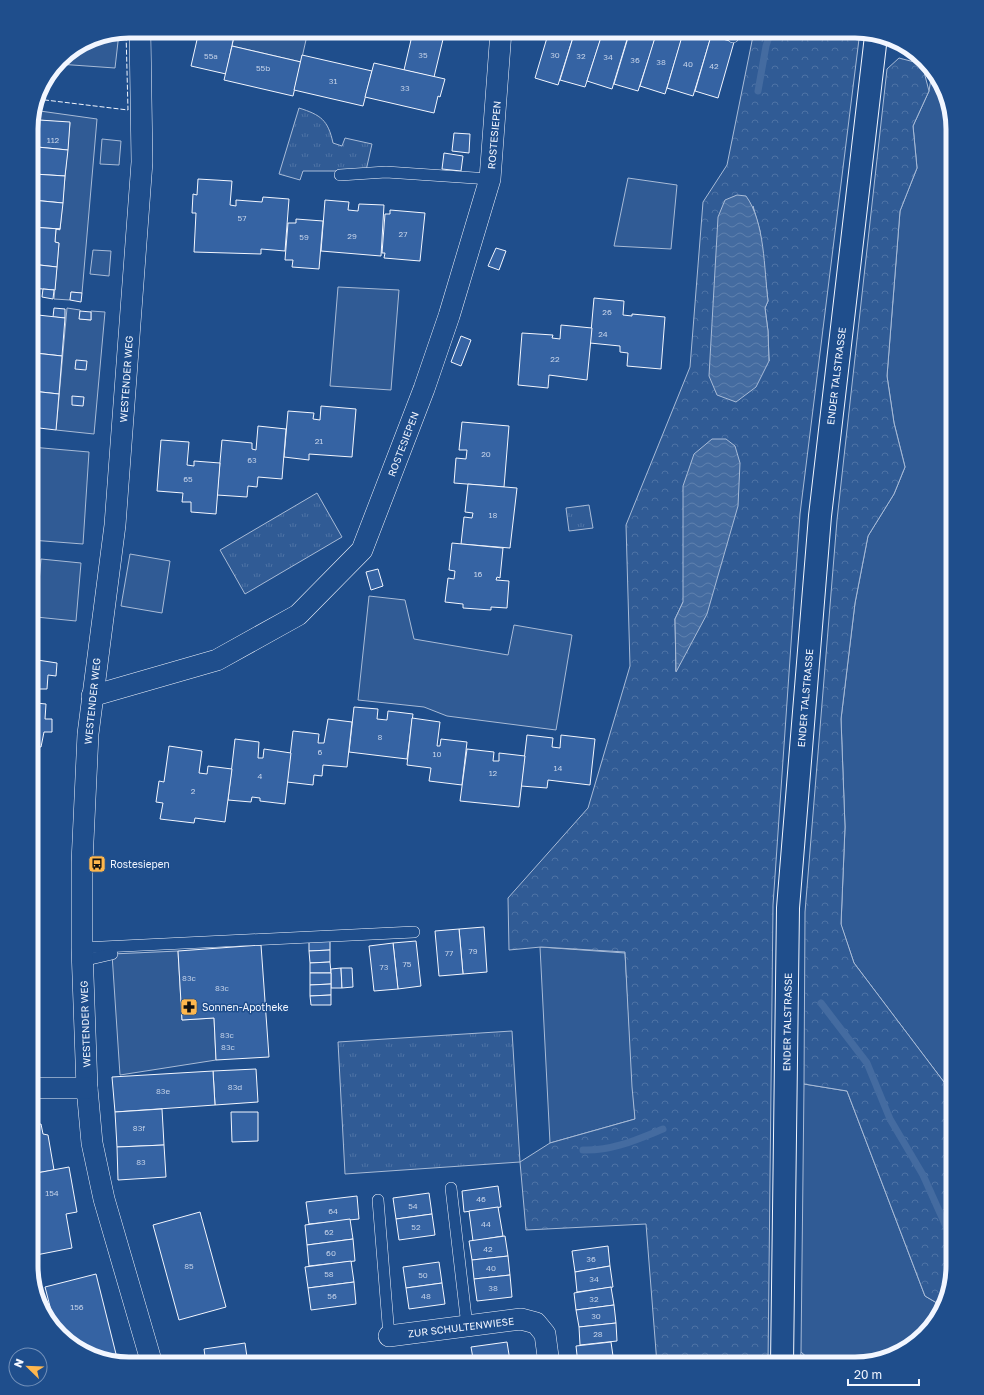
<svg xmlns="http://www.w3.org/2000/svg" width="984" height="1395" viewBox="0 0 984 1395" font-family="'Golos Text',sans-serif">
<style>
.built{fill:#305b95;stroke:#a8bbd7}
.forest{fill:url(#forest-crowns);stroke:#a8bbd7;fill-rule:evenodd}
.park{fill:url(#park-tufts);stroke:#a8bbd7}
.water{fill:url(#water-waves);stroke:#a8bbd7}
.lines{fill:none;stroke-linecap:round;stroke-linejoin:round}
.stream{stroke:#446ba0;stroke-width:7}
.building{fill:#3563a3;stroke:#f2f6ff}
.lane-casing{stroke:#f2f6ff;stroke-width:12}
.street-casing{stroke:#f2f6ff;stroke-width:22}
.secondary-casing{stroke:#f2f6ff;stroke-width:24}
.lane{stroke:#1f4e8c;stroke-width:11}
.street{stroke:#1f4e8c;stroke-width:21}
.secondary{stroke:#1f4e8c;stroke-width:22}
.fence{stroke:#f2f6ff;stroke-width:1;stroke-dasharray:5 2;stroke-linecap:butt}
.labels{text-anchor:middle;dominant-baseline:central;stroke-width:3;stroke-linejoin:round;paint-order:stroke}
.number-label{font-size:8px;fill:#c3d1e8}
.street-label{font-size:10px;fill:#f2f6ff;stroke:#1f4e8c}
.poi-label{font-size:10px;fill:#f2f6ff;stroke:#1f4e8c;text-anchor:start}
.rim{fill:none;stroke:#f2f6ff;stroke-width:5}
</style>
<defs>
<pattern id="forest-crowns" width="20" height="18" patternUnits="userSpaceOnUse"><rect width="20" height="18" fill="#305b95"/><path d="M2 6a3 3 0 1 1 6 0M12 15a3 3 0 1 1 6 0" fill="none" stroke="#4e73a5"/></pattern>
<pattern id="park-tufts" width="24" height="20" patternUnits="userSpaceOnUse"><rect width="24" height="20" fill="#305b95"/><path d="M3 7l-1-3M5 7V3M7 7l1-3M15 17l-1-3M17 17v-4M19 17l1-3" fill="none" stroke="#4e73a5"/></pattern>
<pattern id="water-waves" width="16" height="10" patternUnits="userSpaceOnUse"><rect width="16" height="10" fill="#446ba0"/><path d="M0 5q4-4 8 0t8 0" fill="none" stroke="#5f81ae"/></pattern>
</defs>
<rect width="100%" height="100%" fill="#1f4e8c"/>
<g class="built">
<path d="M235 31H308L301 62 232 46Z"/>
<path d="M119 33 115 68 58 64 64 55 92 38Z"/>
<path d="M932 72 940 80 953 129V1094L854 963 841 925 845 827 841 719 855 603 868 536 894 494 905 467 894 423 887 376 900 211 917 168 913 126 929 91Z"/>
<path d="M40 111 97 119 82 293 71 292 70 300 54 299 59 243 55 242 56 229 60 230 70 123 39 120Z"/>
<path d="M102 139 121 141 119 165 100 164Z"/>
<path d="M628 178 677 185 671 249 614 246Z"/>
<path d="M93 250 111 251 109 276 90 274Z"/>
<path d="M338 287 399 290 391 390 330 386Z"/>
<path d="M67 308 80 310V319L91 320V311L105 312 94 434 56 430Z"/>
<path d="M31 447 89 452 83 544 31 540Z"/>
<path d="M130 554 170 561 162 613 121 606Z"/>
<path d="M41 559 81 563 76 621 36 617Z"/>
<path d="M369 596 405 600 414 639 508 655 514 625 572 635 556 730 447 716 424 707 358 700Z"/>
<path d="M36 776 38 840 31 839V779Z"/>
<path d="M540 947 625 953 635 1119 550 1143Z"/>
<path d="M178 951 182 1020 214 1018 216 1060 120 1075 112 954Z"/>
<path d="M804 1084 847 1091 925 1296 942 1306 940 1315 904 1351 855 1364H814L801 1352Z"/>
</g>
<g class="forest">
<path d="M754 31H860L800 514 773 905 768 1364H657L646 1224 526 1230 520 1162 550 1143 635 1119 632 1087 625 952 541 947 509 950 508 898 588 808 630 666 626 525 690 367 703 202 727 165ZM753 206 760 231 768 301 765 308 768 331 769 361ZM683 602 676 671 675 619Z"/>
<path d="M899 58 922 64 929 91 913 126 917 168 900 211 887 376 894 423 905 467 894 494 868 536 855 603 841 719 845 827 841 924 854 963 953 1094V1181L947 1186 953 1197V1266L942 1306 925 1296 847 1091 804 1084 805 912 837 520 887 69Z"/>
<path d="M801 1352 814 1364H800Z"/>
</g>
<g class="park">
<path d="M299 108C321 115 328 120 333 143L342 146 345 138 372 144 365 175 338 171H303L300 180 279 174Z"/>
<path d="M317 493 342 537 245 594 220 550Z"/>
<path d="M589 505 593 528 569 531 566 508Z"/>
<path d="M512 1031 520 1162 345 1174 338 1042Z"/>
</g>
<g class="water">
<path d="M737 195 746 196C765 222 764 269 768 301L765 308 768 331 769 361 756 387 736 402 717 395 709 376 718 217 725 200Z"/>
<path d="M712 439H726L735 446 740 463 738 506 707 614 676 672 675 619 683 602V486L694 454Z"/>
</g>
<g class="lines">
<g class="stream">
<path d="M758 91 766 46 771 31"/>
<path d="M821 1003 867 1063 890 1119 923 1175 953 1242"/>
<path d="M583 1150C612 1151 636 1140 663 1129"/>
</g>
</g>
<g class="building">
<path d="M199 31H235L226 74 191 66Z"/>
<path d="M409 31H445L434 77 404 70 411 40 407 39Z"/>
<path d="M549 31H575L558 85 535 78Z"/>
<path d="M575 31 603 32 585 87 560 80Z"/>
<path d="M603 31H622L629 33 612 89 587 81Z"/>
<path d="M630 31H641L656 36 638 91 614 84Z"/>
<path d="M657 31 682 38 665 94 640 86Z"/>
<path d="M683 33 710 40 693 96 667 88Z"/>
<path d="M711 36 734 42 718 98 695 91Z"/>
<path d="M232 46 301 62 293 96 224 80Z"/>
<path d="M302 55 372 71 363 106 294 90Z"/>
<path d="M374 63 445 79 440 97 438 96 434 113 365 97Z"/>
<path d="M39 120 70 122 68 150 37 147 38 133 31 132V125L32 121 39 122Z"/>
<path d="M454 133 470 134 469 153 452 151Z"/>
<path d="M37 147 68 150 65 176 34 174 35 159H31V148Z"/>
<path d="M444 153 463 156 461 171 442 169Z"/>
<path d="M34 174 65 176 63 203 32 200 33 186H31V175Z"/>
<path d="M198 179 232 181 230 205 236 206V200L262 202 263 197 289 199 285 251 261 249V254L194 252 196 213H192L193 194 197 195Z"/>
<path d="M32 200 63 203 60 229 31 227Z"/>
<path d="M325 200 349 202 348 210 358 211 359 204 384 205 381 256 321 251Z"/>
<path d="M390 210 425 213 420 261 384 258 385 253H382L385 214H390Z"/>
<path d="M296 219 323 221 319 269 292 267 293 260H285L288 223H296Z"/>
<path d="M31 227 60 229H56L55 242 59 243 57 267 31 264Z"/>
<path d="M496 248 506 251 499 270 488 266Z"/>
<path d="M31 264 57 267 55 290 31 288Z"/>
<path d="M43 289 54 290 53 299 42 297Z"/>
<path d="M71 292 82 293 81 302 70 300Z"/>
<path d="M594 298 624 301 623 315 632 316V314L665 317 661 369 627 366 628 353 620 352V346L590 343Z"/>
<path d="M54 308 65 309V318L53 317Z"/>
<path d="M80 311 91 312V320L79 319Z"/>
<path d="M38 315 65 318 62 356 35 353Z"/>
<path d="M561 325 592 328 587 380 549 375 548 388 518 385 522 333 553 335 552 338 560 339Z"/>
<path d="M461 336 471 340 461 366 451 362Z"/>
<path d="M35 353 62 356 59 394 32 391Z"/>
<path d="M76 360 87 361 86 370 75 369Z"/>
<path d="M32 391 59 394 56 430 31 427Z"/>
<path d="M72 396 84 397 83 406 72 405Z"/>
<path d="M321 406 356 409 352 457 309 454V460L284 457 288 411 314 413 313 419 320 420Z"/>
<path d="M462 422 509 426 504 487 454 483 456 458 466 459 467 450H459Z"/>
<path d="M258 426 286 429 282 479 258 477 257 487 248 486 247 497 217 495 222 440 252 443V449L256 450Z"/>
<path d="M161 440 189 442 187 465 194 466V461L220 463 216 514 191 512V502H182L183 493 157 491Z"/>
<path d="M468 484 517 488 510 548 461 544 464 517 472 518 473 513 465 512Z"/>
<path d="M452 543 503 548 500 578 497 577 496 580 509 581 507 608 491 607V610L463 608V604L445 602 448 578 454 579 455 571 449 570Z"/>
<path d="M378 569 383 586 371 590 366 572Z"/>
<path d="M31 659 57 663 56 676 48 675 47 689H37L36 703 46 704 45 719H52V732H44L41 747 31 746Z"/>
<path d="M354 707 378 709 377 719 387 720 388 711 413 714 407 759 349 752Z"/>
<path d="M412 718 440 722 437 746H440L441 739 467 742 462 785 429 781 431 768 407 765Z"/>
<path d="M328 719 352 722 347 767 323 765 322 776 314 775 313 785 287 782 293 731 319 734 318 743H324Z"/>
<path d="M527 735 553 738 552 747 560 748 561 735 595 739 590 785 548 780 547 788 521 786Z"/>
<path d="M235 739 259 742 258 758H263L264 749 291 753 285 804 260 801V798L252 797 251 802 228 800Z"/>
<path d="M169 746 202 751 199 773 207 774 208 766 232 769 225 822 195 818 194 823 160 819 163 803 156 802 159 781 164 782Z"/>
<path d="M467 749 494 752 493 761H499V753L525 756 519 807 460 801Z"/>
<path d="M484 927 487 972 463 974 459 929Z"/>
<path d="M459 929 463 974 439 976 435 931Z"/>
<path d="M330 940V950L309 951V941Z"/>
<path d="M416 941 421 986 398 989 393 943Z"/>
<path d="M393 943 398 989 374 991 369 946Z"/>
<path d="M261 945 269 1057 216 1060 214 1018 182 1020 178 951Z"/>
<path d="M330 950V962L310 963 309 951Z"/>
<path d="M330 962 331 973H310V963Z"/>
<path d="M341 968 342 988H331V969Z"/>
<path d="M341 968H352L353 987 342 988Z"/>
<path d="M310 973H331V984L310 985Z"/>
<path d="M331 984V995L310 996V985Z"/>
<path d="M331 995V1005H311L310 996Z"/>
<path d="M256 1069 258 1102 215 1105 213 1071Z"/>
<path d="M213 1071 215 1105 115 1112 112 1077Z"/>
<path d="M162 1109 164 1145 117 1147 115 1112Z"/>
<path d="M231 1112H258V1141L232 1142Z"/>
<path d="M41 1124 43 1134 48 1135 54 1170 31 1174V1125Z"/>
<path d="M164 1145 166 1177 118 1180 117 1147Z"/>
<path d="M69 1167 77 1212 66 1214 72 1248 31 1256V1174Z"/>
<path d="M498 1186 501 1207 464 1212 462 1191Z"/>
<path d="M429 1193 432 1214 396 1219 393 1198Z"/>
<path d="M357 1196 359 1219 309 1224 306 1202Z"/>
<path d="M498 1207 503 1236 473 1241 469 1211Z"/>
<path d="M200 1212 226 1307 179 1320 153 1225Z"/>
<path d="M432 1214 435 1235 399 1240 396 1219Z"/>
<path d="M350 1219 353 1239 307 1245 305 1225Z"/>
<path d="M505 1236 508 1256 472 1260 469 1241Z"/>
<path d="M353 1239 355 1261 309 1266 307 1245Z"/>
<path d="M608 1246 610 1266 575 1272 572 1251Z"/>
<path d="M508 1256 510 1275 474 1279 472 1260Z"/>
<path d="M351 1261 354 1282 308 1288 305 1267Z"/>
<path d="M439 1262 442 1283 406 1288 403 1267Z"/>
<path d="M610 1266 613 1287 577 1292 575 1272Z"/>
<path d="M96 1274 118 1362 80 1351 55 1326 45 1287Z"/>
<path d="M510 1275 512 1297 477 1301 474 1279Z"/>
<path d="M354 1282 356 1304 311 1310 308 1288Z"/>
<path d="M442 1283 445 1304 409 1309 406 1288Z"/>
<path d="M611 1287 614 1305 576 1310 574 1293Z"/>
<path d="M614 1305 616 1323 579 1327 576 1310Z"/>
<path d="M616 1323 617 1341 580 1345 579 1327Z"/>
<path d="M507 1342 510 1361 474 1364 471 1347Z"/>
<path d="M611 1342 614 1363 578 1364 576 1346Z"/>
<path d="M245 1343 248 1364H206L204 1349Z"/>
<path d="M449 1356 451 1364H431L430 1359Z"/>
<path d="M510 1361V1364H492Z"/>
</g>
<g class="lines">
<defs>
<g id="lane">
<path d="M733 37 735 31"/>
<path d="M340 175 386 172 490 179"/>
<path d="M82 948 414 932"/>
<path d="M82 961 112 954"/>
<path d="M451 1188 467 1326"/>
<path d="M378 1200 389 1336"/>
</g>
<g id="street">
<path d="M140 31 142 162 115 525 88 734 82 863V948L87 1088 92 1143 104 1199 152 1364"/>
<path d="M92 696 217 660 298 615 362 550 424 389 449 316 490 179 501 31"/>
<path d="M31 1088H87"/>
<path d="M389 1336 521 1319 536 1323 545 1334 549 1364"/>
</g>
<path id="secondary" d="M782 1364 788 908 820 516 876 36"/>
</defs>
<use href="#lane" class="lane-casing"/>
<use href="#street" class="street-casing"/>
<use href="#secondary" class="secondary-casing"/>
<use href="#lane" class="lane"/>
<use href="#street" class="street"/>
<use href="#secondary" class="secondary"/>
<path class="fence" d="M37 99 128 110 126 32"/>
</g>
<defs>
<symbol id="bus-square" viewBox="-11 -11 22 22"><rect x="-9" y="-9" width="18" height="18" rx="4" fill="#ffb74d" stroke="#1f4e8c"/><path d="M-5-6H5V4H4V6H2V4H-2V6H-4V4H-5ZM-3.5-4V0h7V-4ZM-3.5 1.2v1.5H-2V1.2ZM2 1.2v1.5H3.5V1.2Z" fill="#111"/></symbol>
<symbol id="pharmacy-square" viewBox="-11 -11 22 22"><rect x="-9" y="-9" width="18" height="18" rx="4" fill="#ffb74d" stroke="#1f4e8c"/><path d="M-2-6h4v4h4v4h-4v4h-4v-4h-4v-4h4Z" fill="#111"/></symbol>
</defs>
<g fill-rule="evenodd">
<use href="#bus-square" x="87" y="854" width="20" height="20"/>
<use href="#pharmacy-square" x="179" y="997" width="20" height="20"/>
</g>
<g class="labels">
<g class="number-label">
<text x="423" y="55">35</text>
<text x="555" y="55">30</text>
<text x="211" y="56">55a</text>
<text x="581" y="56">32</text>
<text x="608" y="57">34</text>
<text x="635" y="60">36</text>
<text x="661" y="62">38</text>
<text x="688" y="64">40</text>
<text x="714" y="66">42</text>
<text x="263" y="68">55b</text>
<text x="333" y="81">31</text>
<text x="405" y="88">33</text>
<text x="53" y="140">112</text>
<text x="242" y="218">57</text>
<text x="403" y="234">27</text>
<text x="352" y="236">29</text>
<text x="304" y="237">59</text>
<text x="607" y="312">26</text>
<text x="603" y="334">24</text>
<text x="555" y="359">22</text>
<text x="319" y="441">21</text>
<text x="486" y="454">20</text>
<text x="252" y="460">63</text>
<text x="188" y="479">65</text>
<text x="493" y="515">18</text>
<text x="478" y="574">16</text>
<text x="380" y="737">8</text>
<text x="320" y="752">6</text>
<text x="437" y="754">10</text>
<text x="558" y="768">14</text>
<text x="493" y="773">12</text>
<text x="260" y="776">4</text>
<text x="193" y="791">2</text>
<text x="473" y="951">79</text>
<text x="449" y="953">77</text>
<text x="407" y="964">75</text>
<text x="384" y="967">73</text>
<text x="189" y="978">83c</text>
<text x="222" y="988">83c</text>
<text x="227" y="1035">83c</text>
<text x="228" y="1047">83c</text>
<text x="235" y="1087">83d</text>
<text x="163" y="1091">83e</text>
<text x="139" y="1128">83f</text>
<text x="141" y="1162">83</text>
<text x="52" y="1193">154</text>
<text x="481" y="1199">46</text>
<text x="413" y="1206">54</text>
<text x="333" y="1211">64</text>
<text x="486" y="1224">44</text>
<text x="416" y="1227">52</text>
<text x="329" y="1232">62</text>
<text x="488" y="1249">42</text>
<text x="331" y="1253">60</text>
<text x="591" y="1259">36</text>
<text x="189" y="1266">85</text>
<text x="491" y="1268">40</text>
<text x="329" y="1274">58</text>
<text x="423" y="1275">50</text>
<text x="594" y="1279">34</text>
<text x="493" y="1288">38</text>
<text x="332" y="1296">56</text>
<text x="426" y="1296">48</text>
<text x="594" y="1299">32</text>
<text x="77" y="1307">156</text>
<text x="596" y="1316">30</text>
<text x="598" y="1334">28</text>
</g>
<g class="street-label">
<text transform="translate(494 135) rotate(-85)">ROSTESIEPEN</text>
<text transform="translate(836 376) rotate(-83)">ENDER TALSTRASSE</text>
<text transform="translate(126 379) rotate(-86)">WESTENDER WEG</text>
<text transform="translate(403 444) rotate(-69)">ROSTESIEPEN</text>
<text transform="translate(805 698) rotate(-85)">ENDER TALSTRASSE</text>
<text transform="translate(92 701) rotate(-84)">WESTENDER WEG</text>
<text transform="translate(787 1022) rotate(-89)">ENDER TALSTRASSE</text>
<text transform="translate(85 1024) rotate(-92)">WESTENDER WEG</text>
<text transform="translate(461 1327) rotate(-7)">ZUR SCHULTENWIESE</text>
</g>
<g class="poi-label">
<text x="110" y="864">Rostesiepen</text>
<text x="202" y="1007">Sonnen-Apotheke</text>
</g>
</g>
<path d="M0 0H984V1395H0ZM129 38H855A91 91 0 0 1 946 129V1266A91 91 0 0 1 855 1357H129A91 91 0 0 1 38 1266V129A91 91 0 0 1 129 38Z" fill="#1f4e8c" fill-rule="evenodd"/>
<path class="rim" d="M129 38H855A91 91 0 0 1 946 129V1266A91 91 0 0 1 855 1357H129A91 91 0 0 1 38 1266V129A91 91 0 0 1 129 38Z"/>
<g transform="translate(28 1367) rotate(293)"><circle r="19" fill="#1f4e8c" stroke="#7391ba"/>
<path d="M0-3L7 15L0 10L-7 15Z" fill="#ffb74d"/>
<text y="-6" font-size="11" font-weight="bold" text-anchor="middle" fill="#f2f6ff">N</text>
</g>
<path d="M848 1379v6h71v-6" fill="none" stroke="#f2f6ff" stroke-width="2"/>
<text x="854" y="1379" font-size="12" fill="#f2f6ff" stroke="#1f4e8c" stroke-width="3" paint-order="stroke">20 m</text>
</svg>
